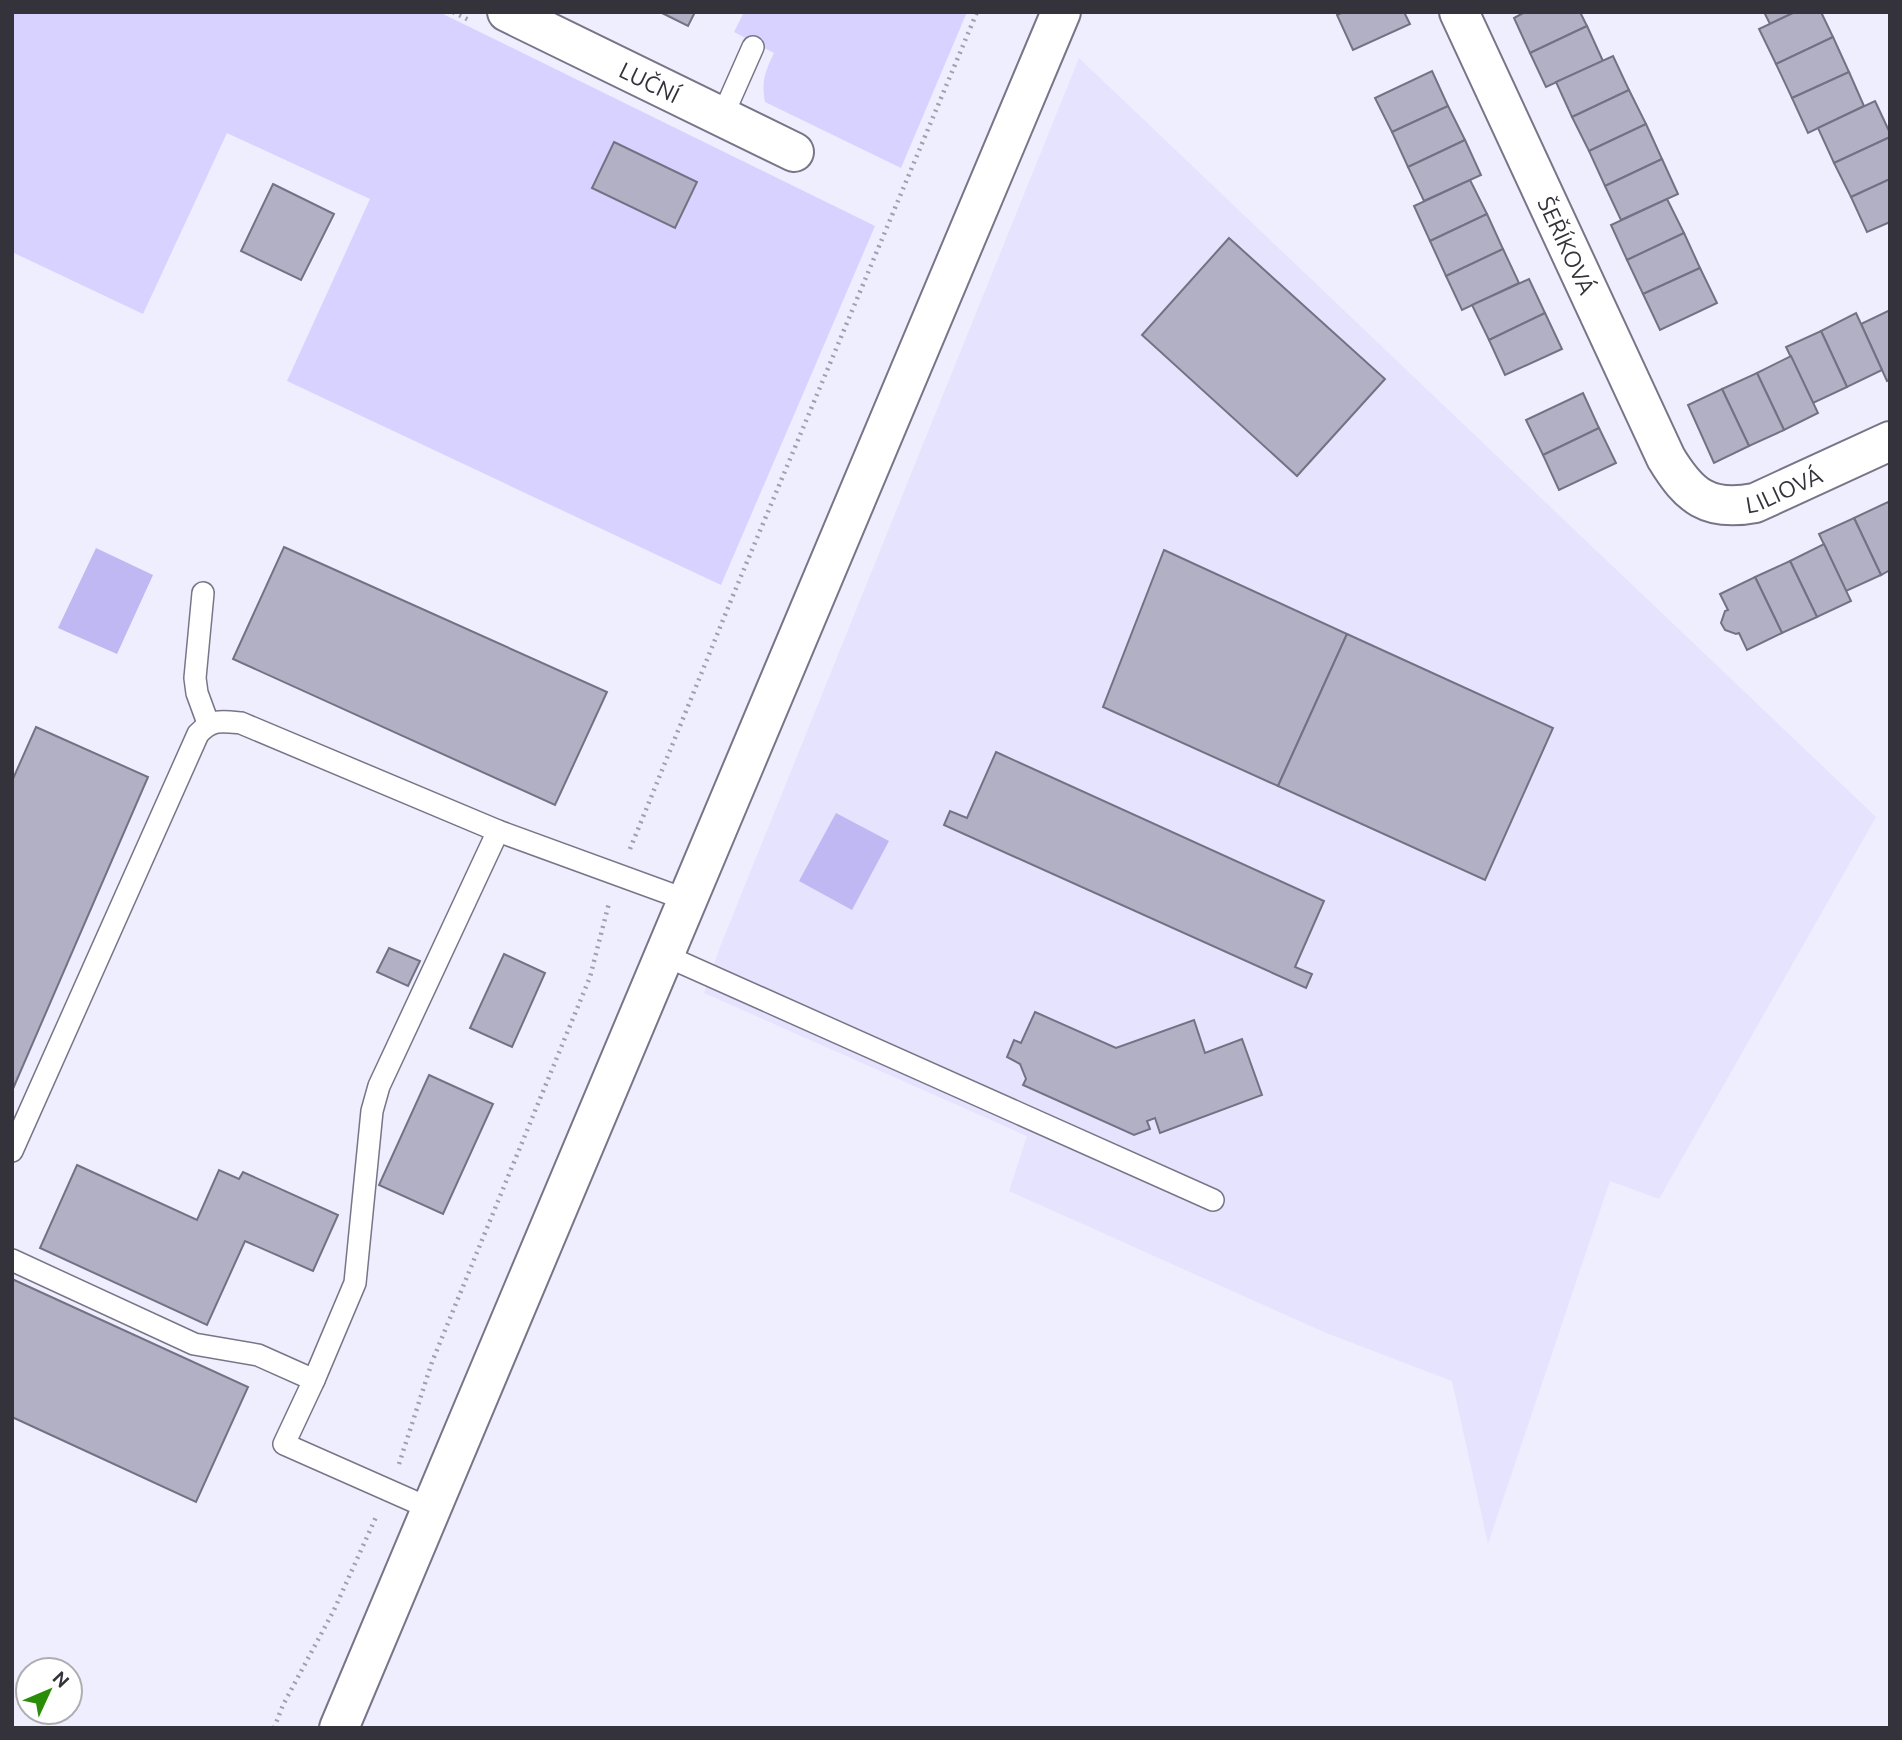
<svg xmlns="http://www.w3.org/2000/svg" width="1902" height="1740" viewBox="0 0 1902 1740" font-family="Ubuntu,sans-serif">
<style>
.built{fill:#e6e3ff}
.green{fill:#d7d2ff}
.water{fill:#c0b8f3}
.building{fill:#b2b0c4;stroke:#737284;stroke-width:2}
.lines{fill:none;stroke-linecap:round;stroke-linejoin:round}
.service-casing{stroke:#777587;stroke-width:24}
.minor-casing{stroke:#777587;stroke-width:42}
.tertiary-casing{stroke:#777587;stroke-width:42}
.path{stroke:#a09fab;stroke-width:4.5;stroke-dasharray:2 5;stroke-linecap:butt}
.service{stroke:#fff;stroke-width:21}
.minor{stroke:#fff;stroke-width:38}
.tertiary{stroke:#fff;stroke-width:38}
.labels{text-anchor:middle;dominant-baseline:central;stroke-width:7;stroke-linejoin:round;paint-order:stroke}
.street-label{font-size:23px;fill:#34333b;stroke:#fff}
</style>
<rect width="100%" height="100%" fill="#efeefe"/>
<path class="built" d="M1079 58 1876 817 1659 1199 1610 1181 1488 1544 1452 1381 1326 1333 1009 1191 1027 1136 704 993 720 947Z"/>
<g class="green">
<path d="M12 12H439L875 226 721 585 287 381 370 199 227 133 143 314 12 252Z"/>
<path d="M744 12H967L901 168 765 102C761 81 765 72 774 53L734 32Z"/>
</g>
<g class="water">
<path d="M96 548 153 575 117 654 58 628Z"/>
<path d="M836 813 889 841 852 910 799 881Z"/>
</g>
<g class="building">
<path d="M660 12H695L688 26Z"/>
<path d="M1343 12H1404L1410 24 1353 50 1337 15Z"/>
<path d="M1525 12H1580L1587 26 1530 53 1514 18Z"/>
<path d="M1764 12H1795L1770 24Z"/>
<path d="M1795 12H1821L1833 37 1776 64 1759 29Z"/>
<path d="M1587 26 1603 61 1546 87 1530 53Z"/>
<path d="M1833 37 1849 72 1792 98 1776 64Z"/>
<path d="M1613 56 1629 90 1572 117 1556 82Z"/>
<path d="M1432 71 1448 106 1392 132 1375 98Z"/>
<path d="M1849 72 1864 106 1808 133 1792 98Z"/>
<path d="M1629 90 1646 124 1589 151 1572 117Z"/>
<path d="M1875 101 1890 133V137L1834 163 1818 128Z"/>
<path d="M1448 106 1465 140 1408 167 1392 132Z"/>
<path d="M1646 124 1662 159 1605 186 1589 151Z"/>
<path d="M1890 137V179L1851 197 1834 163Z"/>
<path d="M1465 140 1481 175 1424 201 1408 167Z"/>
<path d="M614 142 697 182 675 228 592 188Z"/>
<path d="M1662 159 1678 194 1621 220 1605 186Z"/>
<path d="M1890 179V222L1867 232 1851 197Z"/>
<path d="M1470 180 1487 214 1430 241 1414 206Z"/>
<path d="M273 184 334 214 301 280 241 251Z"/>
<path d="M1667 199 1684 233 1627 260 1611 225Z"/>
<path d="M1487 214 1503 249 1446 276 1430 241Z"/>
<path d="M1684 233 1700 268 1643 294 1627 260Z"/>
<path d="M1229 238 1385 379 1297 476 1142 335Z"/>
<path d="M1503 249 1519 283 1462 310 1446 276Z"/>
<path d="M1700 268 1717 303 1660 330 1643 294Z"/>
<path d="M1529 279 1545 313 1489 340 1472 305Z"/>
<path d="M1890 310V379L1887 381 1861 324Z"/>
<path d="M1545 313 1562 349 1505 375 1489 340Z"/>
<path d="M1856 313 1882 370 1847 387 1821 331Z"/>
<path d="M1821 331 1847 387 1813 403 1786 347Z"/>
<path d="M1791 356 1818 413 1784 430 1757 373Z"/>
<path d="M1757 373 1784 430 1749 446 1722 389Z"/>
<path d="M1722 389 1749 446 1714 463 1688 405Z"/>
<path d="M1583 393 1599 428 1543 455 1526 420Z"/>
<path d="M1599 428 1616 463 1559 490 1543 455Z"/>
<path d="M1888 502 1890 505V570L1881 575 1854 518Z"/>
<path d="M1854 518 1881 575 1846 591 1819 534Z"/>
<path d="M1824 544 1851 601 1817 617 1790 561Z"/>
<path d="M284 547 607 692 555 805 233 659Z"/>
<path d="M1164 550 1347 634 1278 786 1103 707Z"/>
<path d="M1790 561 1817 617 1782 633 1755 577Z"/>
<path d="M1755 577 1782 633 1747 650 1739 633 1736 634 1725 630 1721 623 1725 611 1728 610 1720 594Z"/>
<path d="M1347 634 1553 728 1485 880 1278 786Z"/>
<path d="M36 727 148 777 12 1091V781Z"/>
<path d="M996 752 1324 901 1295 967 1312 974 1306 988 944 825 950 811 967 818Z"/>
<path d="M389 948 420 961 408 986 377 972Z"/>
<path d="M504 954 545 973 512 1047 470 1028Z"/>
<path d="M1035 1012 1116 1048 1194 1020 1205 1053 1242 1039 1262 1095 1160 1133 1155 1118 1147 1121 1150 1129 1134 1135 1023 1085 1026 1079 1020 1064 1007 1057 1014 1040 1021 1043Z"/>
<path d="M429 1075 493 1104 443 1214 379 1185Z"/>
<path d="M77 1165 197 1220 219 1170 239 1179 243 1172 338 1215 313 1271 245 1241 207 1325 40 1248Z"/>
<path d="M12 1279 248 1387 196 1502 12 1417Z"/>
</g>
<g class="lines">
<defs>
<g id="service">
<path d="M722 117 753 47"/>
<path d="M203 593 195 678 197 693 208 723"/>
<path d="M664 955 1213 1200"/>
<path d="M12 1151 198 734C212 719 221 721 241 723L498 831 687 900"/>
<path d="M12 1260 194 1344 258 1355 314 1380 284 1444 431 1509"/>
<path d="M314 1380 355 1283 372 1111 379 1086 498 831"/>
</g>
<g id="minor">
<path id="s1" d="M507 12 794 152"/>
<path id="s2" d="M1459 12 1666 458C1689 496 1708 512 1755 503L1890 441"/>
</g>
<path id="tertiary" d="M339 1728 1061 12"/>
</defs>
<use href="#service" class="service-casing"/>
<use href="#minor" class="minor-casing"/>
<use href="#tertiary" class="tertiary-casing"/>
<g class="path">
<path d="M453 12 471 21"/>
<path d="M630 849 734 593 977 12"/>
<path d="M399 1464 432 1362 590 977 609 903"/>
<path d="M274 1728 283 1705 334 1610 376 1517"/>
</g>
<use href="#service" class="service"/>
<use href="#minor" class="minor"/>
<use href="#tertiary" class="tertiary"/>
</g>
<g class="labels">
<g class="street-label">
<text stroke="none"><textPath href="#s1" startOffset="159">LUČNÍ</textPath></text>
<text stroke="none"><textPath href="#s2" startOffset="257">ŠEŘÍKOVÁ</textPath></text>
<text stroke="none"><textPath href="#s2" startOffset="632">LILIOVÁ</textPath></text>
</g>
</g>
<rect width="1902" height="1740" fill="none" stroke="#34333b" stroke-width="28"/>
<g transform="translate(49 1691) rotate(46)"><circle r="33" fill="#ffffff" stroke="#aeadb1" stroke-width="2"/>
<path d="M0-5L12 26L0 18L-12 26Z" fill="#2a8d07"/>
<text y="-10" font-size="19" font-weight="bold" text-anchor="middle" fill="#34333b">N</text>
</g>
</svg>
